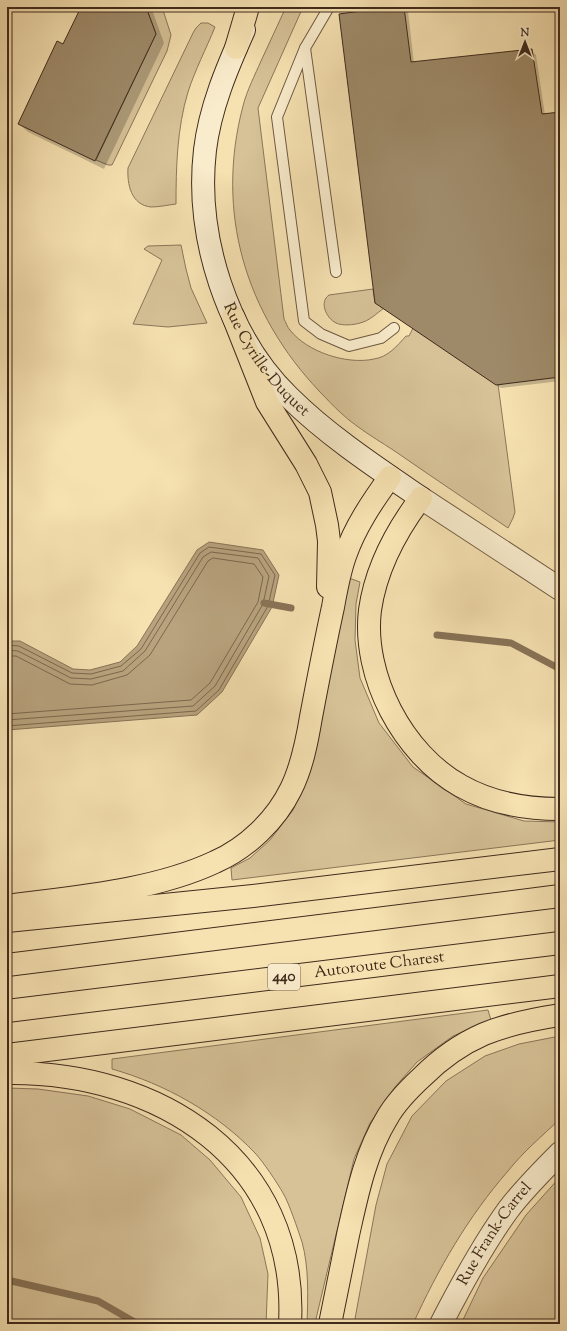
<svg xmlns="http://www.w3.org/2000/svg" width="567" height="1331" viewBox="0 0 567 1331" font-family="'Sorts Mill Goudy',serif">
<style>
.green{fill:#d7c298;stroke:#8b765a}
.water{fill:#b8a37e;stroke:#887357}
.shadow{fill:#0003}
.lines{fill:none;stroke-linecap:round;stroke-linejoin:round}
.shore{stroke:#7c674d;stroke-width:1}
.stream{stroke:#887357;stroke-width:7}
.building{fill:#9e8a69;stroke:#3f2b1c}
.service-casing{stroke:#6d5841;stroke-width:12}
.tertiary-casing{stroke:#6d5841;stroke-width:24}
.secondary-casing{stroke:#3f2b1c;stroke-width:24}
.motorway-casing{stroke:#3f2b1c;stroke-width:24}
.service{stroke:#f9eccc;stroke-width:10}
.tertiary{stroke:#f9eccc;stroke-width:22}
.secondary{stroke:#f9eccc;stroke-width:22}
.motorway{stroke:#f6e1b1;stroke-width:22}
.labels{text-anchor:middle;dominant-baseline:central;stroke-width:3;stroke-linejoin:round;paint-order:stroke}
.shield{fill:#f9eccc;stroke:#776551;stroke-width:1}
.shield-label{font-size:15px;font-weight:bold;fill:#3f2b1c}
.street-label{font-size:16px;fill:#3f2b1c;stroke:#f9eccc}
</style>
<rect width="100%" height="100%" fill="#f6e1b1"/>
<filter id="stains"><feTurbulence type="fractalNoise" baseFrequency=".005" numOctaves="4"/><feColorMatrix values="0 0 0 0 .2 0 0 0 0 .09 0 0 0 0 .02 0 0 0 .5 -.17"/></filter>
<radialGradient id="worn" r=".72"><stop offset=".6" stop-color="#630" stop-opacity="0"/><stop offset="1" stop-color="#630" stop-opacity=".3"/></radialGradient>
<g class="green">
<path d="M146 7H162L171 35 167 51 114 161 112 165H108L96 160 156 34Z"/>
<path d="M286 7H303L258 108 284 319C286 322 287 327 290 330 307 352 347 365 374 359 388 357 397 346 406 336H409L413 328 498 384 515 512 513 518 508 528C471 503 435 479 399 454 380 441 358 429 341 413 333 406 327 399 320 392 245 313 215 212 243 106 247 90 255 75 261 61 269 43 278 25 286 7Z"/>
<path d="M201 23H208L215 27C206 49 195 70 188 92 177 128 176 168 176 204 168 205 159 207 151 207 131 205 127 184 128 168L193 33 196 28Z"/>
<path d="M181 245 186 269 191 288 207 323 168 327 133 324 162 260 144 249 148 246Z"/>
<path d="M373 289 375 303 384 308C376 314 369 321 360 323 354 325 342 326 336 323 326 318 319 302 329 295Z"/>
<path d="M349 578 360 582 356 604 355 640 360 678 379 723 413 767 466 804 524 821 560 822V840L232 880 231 868 250 858 270 840 293 810 309 772Z"/>
<path d="M488 1010 491 1020 453 1036 417 1062 395 1087 370 1123 354 1159 315 1323H307C308 1297 309 1267 302 1242 298 1230 289 1203 283 1193 276 1181 264 1163 255 1153 217 1113 165 1084 112 1069V1059Z"/>
<path d="M560 1036V1119C542 1136 523 1152 508 1171 468 1217 438 1269 413 1324H354L376 1205 387 1164 412 1116 446 1081 485 1056 519 1044Z"/>
<path d="M7 1088 38 1089 88 1096 130 1109 181 1135 210 1160 241 1197 260 1238 268 1274 266 1324H7Z"/>
<path d="M560 1177V1324H461L483 1278 526 1215Z"/>
</g>
<path class="water" d="M209 542 263 550 279 575 272 607 222 692 197 715 7 730V641H20L73 669 90 670 120 662 137 646 197 550Z"/>
<g class="shadow">
<path d="M82 7H151L164 43 104 169 28 132 19 124 64 45Z"/>
<path d="M399 7H404L408 11 414 63 531 50 536 55 545 115 560 113V381L501 388 381 307Z"/>
</g>
<g class="lines">
<g class="shore">
<path d="M7 645 19 646 72 673 91 674 121 666 141 649 200 553 209 547 261 554 275 575 268 606 219 690 196 711 7 726"/>
<path d="M7 650 18 651 71 678 91 679 123 671 145 651 203 557 211 552 258 558 269 576 263 604 215 686 193 706 7 720"/>
<path d="M7 656H16L70 684 92 685 127 675 150 655 208 561 213 558 254 564 263 577 258 602 210 683 191 700 7 714"/>
</g>
<g class="stream">
<path d="M264 603 291 608"/>
<path d="M437 635 511 643 560 669"/>
<path d="M7 1280 98 1301 138 1324"/>
</g>
</g>
<g class="building">
<path d="M81 7H146L156 34 95 161 18 124 57 41 63 44Z"/>
<path d="M391 7H404L411 62 532 49 542 114 560 112V377L496 385 375 303 339 14Z"/>
</g>
<g class="lines">
<defs>
<g id="service">
<path d="M329 7 305 48 277 117 304 321 321 334 349 346 381 338 394 328"/>
<path d="M305 48 336 272"/>
</g>
<g id="tertiary">
<path d="M421 498 560 589"/>
<path id="s1" d="M441 1324C461 1285 482 1246 508 1210 523 1190 542 1171 560 1153"/>
</g>
<g id="secondary">
<path id="s2" d="M244 30C227 68 210 108 205 150 195 236 227 337 289 397 327 435 377 468 421 498"/>
</g>
<g id="motorway">
<path d="M236 48 248 7"/>
<path d="M233 316 267 402 306 464 320 492 327 525 329 541 328 587"/>
<path d="M421 498C396 531 376 568 370 610 362 676 403 754 461 786 491 803 526 809 560 809"/>
<path d="M7 906C74 897 153 891 215 862 247 848 276 820 291 789 302 767 307 741 311 717 318 680 325 644 333 607 336 590 339 573 345 556 355 527 372 502 390 477"/>
<path d="M7 921 253 896 560 859"/>
<path d="M7 965 560 896"/>
<path id="s3" d="M7 1011 560 943"/>
<path d="M7 1055 560 986"/>
<path d="M7 1073C158 1071 299 1159 290 1324"/>
<path d="M330 1324C336 1294 342 1265 348 1235 357 1195 365 1154 387 1118 396 1102 409 1089 422 1077 440 1059 461 1044 484 1034 508 1024 534 1019 560 1015"/>
</g>
</defs>
<use href="#service" class="service-casing"/>
<use href="#tertiary" class="tertiary-casing"/>
<use href="#secondary" class="secondary-casing"/>
<use href="#motorway" class="motorway-casing"/>
<use href="#service" class="service"/>
<use href="#tertiary" class="tertiary"/>
<use href="#secondary" class="secondary"/>
<use href="#motorway" class="motorway"/>
</g>
<g class="labels">
<rect class="shield" x="268" y="964" width="32" height="26" rx="3"/>
<g class="shield-label">
<text x="284" y="977">440</text>
</g>
<g class="street-label">
<text stroke="none"><textPath href="#s2" startOffset="352">Rue Cyrille-Duquet</textPath></text>
<text stroke="none"><textPath href="#s3" startOffset="375">Autoroute Charest</textPath></text>
<text stroke="none"><textPath href="#s1" startOffset="105">Rue Frank-Carrel</textPath></text>
</g>
</g>
<rect width="567" height="1331" fill="none" stroke="#f6e1b1" stroke-width="24"/>
<rect x="8" y="8" width="551" height="1315" fill="none" stroke="#3f2b1c" stroke-width="2"/>
<rect x="12" y="12" width="543" height="1307" fill="none" stroke="#3f2b1c"/>
<g transform="translate(525 42)" stroke="#f9eccc" stroke-width="3" paint-order="stroke">
<path d="M0-3L7 15L0 10L-7 15Z" fill="#3f2b1c"/>
<text y="-6" font-size="11" font-weight="bold" text-anchor="middle" fill="#3f2b1c">N</text>
</g>
<rect width="100%" height="100%" filter="url(#stains)"/>
<rect width="100%" height="100%" fill="url(#worn)"/>
</svg>
